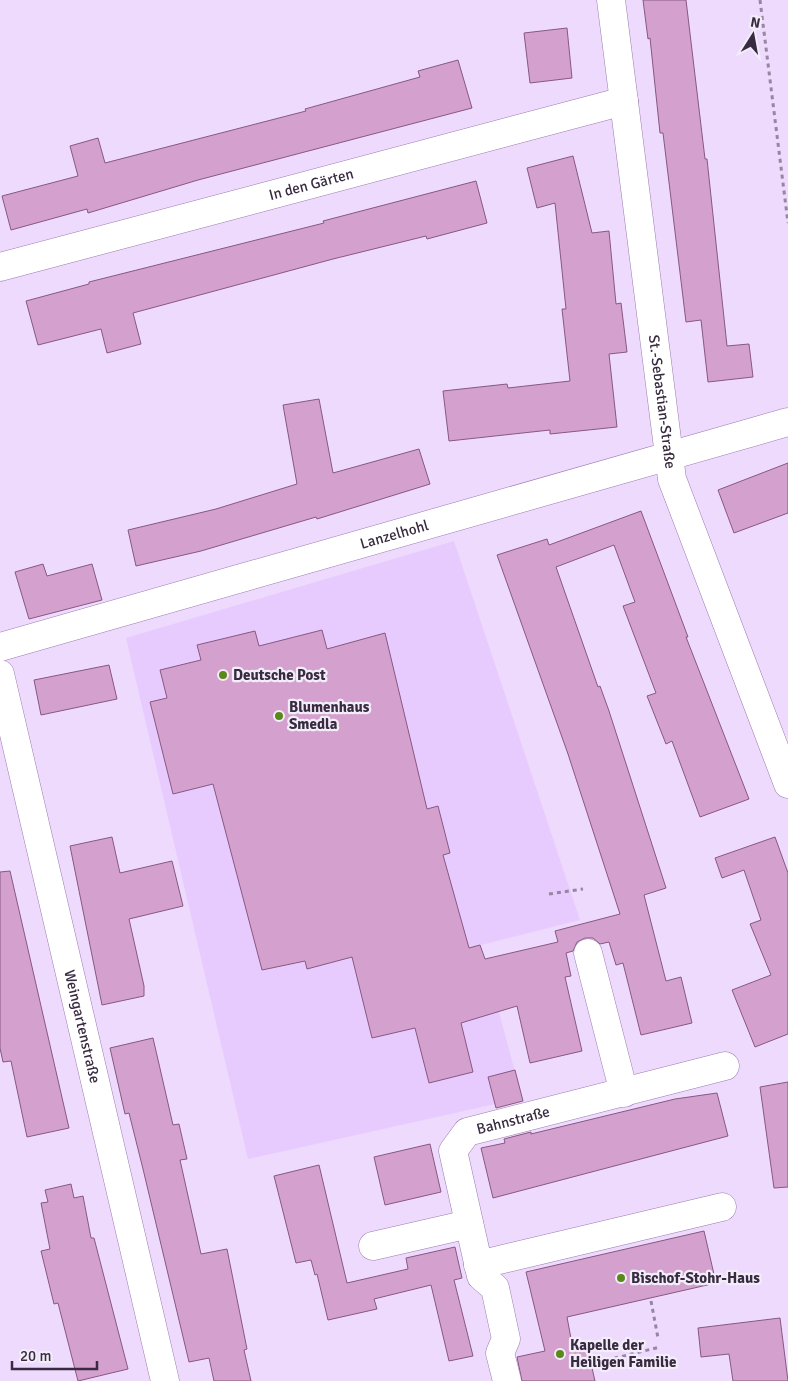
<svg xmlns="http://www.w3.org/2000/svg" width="788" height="1381" viewBox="0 0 788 1381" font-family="Signika,sans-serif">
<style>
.built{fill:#e8cbfe}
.building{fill:#d4a1ce;stroke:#875881}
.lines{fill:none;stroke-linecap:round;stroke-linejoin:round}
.minor-casing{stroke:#9b7cb1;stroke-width:29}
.path{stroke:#9686a2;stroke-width:3;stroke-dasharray:4 4;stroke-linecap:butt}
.minor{stroke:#fff;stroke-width:28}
.poi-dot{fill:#5a881a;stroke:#f3edf9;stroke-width:2}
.labels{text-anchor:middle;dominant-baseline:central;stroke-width:4.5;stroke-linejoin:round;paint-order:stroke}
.street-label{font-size:15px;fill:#382b41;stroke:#f3edf9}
.poi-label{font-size:15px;font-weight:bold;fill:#382b41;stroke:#f3edf9;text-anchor:start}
</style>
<rect width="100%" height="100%" fill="#eedafd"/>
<path class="built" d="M454 541 580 920 481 945 522 1098 248 1159 126 638Z"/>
<g class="building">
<path d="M643 0H686L705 159H707L727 346 749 344 753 377 708 382 701 320 686 322 663 133H660L650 38 648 39Z"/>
<path d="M567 28 572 78 530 83 524 33Z"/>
<path d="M458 60 472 108 198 180 88 213 87 209 11 230 2 196 78 176 70 146 98 138 105 163 306 111 305 109 420 77 418 71Z"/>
<path d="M573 156 592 233 609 231 616 304 621 303 627 352 609 354 617 427 550 434V430L449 441 443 391 507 384 508 388 570 381 562 309H566L555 203 537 208 527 168Z"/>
<path d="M476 181 487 223 427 239 426 236 333 259 133 313 141 344 107 353 101 329 38 345 26 301 89 284V282L324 223 323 221Z"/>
<path d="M319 399 333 473 419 449 430 484 317 519 316 517 201 551 136 566 128 530 216 509 297 484 283 405Z"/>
<path d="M788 463V513L734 533 718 490Z"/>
<path d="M641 511 688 637H686L749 799 700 817 672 741 666 744 647 696 656 693 623 606 635 602 614 545 556 567 598 687 600 686 609 711 666 888 644 895 666 981 681 977 692 1023 641 1035 623 963 616 965 609 942 600 944 593 938H585L577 942 573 951 566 953 571 976 565 977 582 1051 530 1063 517 1006 461 1023 473 1072 429 1083 415 1028 372 1038 352 957 307 969 305 961 262 970 213 784 173 794 150 702 167 698 160 670 201 660 197 645 255 631 259 646 322 630 327 649 385 633 427 809 438 806 450 853 443 855 469 948 480 945 485 959 558 942 555 931 620 914 568 754 497 555 547 539 549 545Z"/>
<path d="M43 564 47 576 92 564 102 600 29 619 15 572Z"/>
<path d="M109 665 117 699 41 715 34 680Z"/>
<path d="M112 837 120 873 172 861 183 906 129 919 144 986V996L102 1005 70 846Z"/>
<path d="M775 837 788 873V1034L755 1047 732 990 771 975 750 924 761 920 744 870 722 878 715 858Z"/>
<path d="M10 871 69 1128 27 1137 11 1061 3 1062 0 1048V872Z"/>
<path d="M153 1038 173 1125 179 1124 187 1159 180 1160 201 1254 227 1249 247 1349 244 1350 251 1381H214L209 1358 189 1362 143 1169 129 1113 125 1114 110 1048Z"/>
<path d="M515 1070 523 1101 496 1108 488 1077Z"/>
<path d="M788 1082V1187L774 1188 760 1087Z"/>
<path d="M717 1093 728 1136 493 1198 481 1148 505 1143 504 1139 531 1132V1134L675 1099Z"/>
<path d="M430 1144 441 1192 385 1205 374 1157Z"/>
<path d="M319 1165 347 1283 408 1269 406 1258 455 1247 462 1278 454 1280 473 1356 449 1361 431 1285 374 1299 377 1309 328 1320 317 1274 315 1275 311 1260 296 1263 274 1176Z"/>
<path d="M71 1184 74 1198 83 1196 91 1238H94L128 1369 78 1381 58 1303 54 1304 41 1251 50 1249 41 1203 48 1202 45 1190Z"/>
<path d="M704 1231 716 1283 567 1317 572 1344 586 1342 595 1381H522L517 1357 545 1351 526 1272Z"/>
<path d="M780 1318 788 1381H733L729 1354 701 1357 698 1328Z"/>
</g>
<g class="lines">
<defs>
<g id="minor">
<path id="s1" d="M611 0 672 479 788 784"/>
<path id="s2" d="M0 267 624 101"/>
<path id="s3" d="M0 647 788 422"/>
<path id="s4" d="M0 674 165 1381"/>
<path d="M588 953 624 1093"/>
<path d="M373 1246 469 1224"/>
<path d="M478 1265 722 1207"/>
<path id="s5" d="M507 1381 500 1353 506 1339 495 1288 481 1276 453 1151 467 1132 725 1066"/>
</g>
</defs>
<use href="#minor" class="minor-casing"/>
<g class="path">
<path d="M760 0 788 223"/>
<path d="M549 894 583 889"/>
<path d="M651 1301 658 1338"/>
<path d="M591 1364 660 1347"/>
</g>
<use href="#minor" class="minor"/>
</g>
<g class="poi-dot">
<circle cx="223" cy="675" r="5"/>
<circle cx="279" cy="716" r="5"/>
<circle cx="621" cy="1278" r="5"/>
<circle cx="560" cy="1354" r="5"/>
</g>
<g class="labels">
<g class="street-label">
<text stroke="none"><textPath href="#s2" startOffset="322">In den Gärten</textPath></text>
<text stroke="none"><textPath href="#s1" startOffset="405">St.-Sebastian-Straße</textPath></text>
<text stroke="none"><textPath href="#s3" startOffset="410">Lanzelhohl</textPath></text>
<text stroke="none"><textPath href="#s4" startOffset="362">Weingartenstraße</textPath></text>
<text stroke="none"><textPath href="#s5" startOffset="314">Bahnstraße</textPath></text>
</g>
<g class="poi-label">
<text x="233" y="675">Deutsche Post</text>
<text x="289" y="707">Blumenhaus<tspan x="289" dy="17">Smedla</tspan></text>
<text x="631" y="1278">Bischof-Stohr-Haus</text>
<text x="570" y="1345">Kapelle der<tspan x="570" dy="17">Heiligen Familie</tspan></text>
</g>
</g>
<g transform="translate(753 35) rotate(11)" stroke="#f3edf9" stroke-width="4" paint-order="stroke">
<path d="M0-4L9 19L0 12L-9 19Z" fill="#382b41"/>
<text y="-8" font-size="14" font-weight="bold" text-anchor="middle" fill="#382b41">N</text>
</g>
<path d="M12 1361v8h85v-8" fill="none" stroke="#382b41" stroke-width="2.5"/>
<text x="20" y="1361" font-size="15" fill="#382b41" stroke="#f3edf9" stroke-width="4" paint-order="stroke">20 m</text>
</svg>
